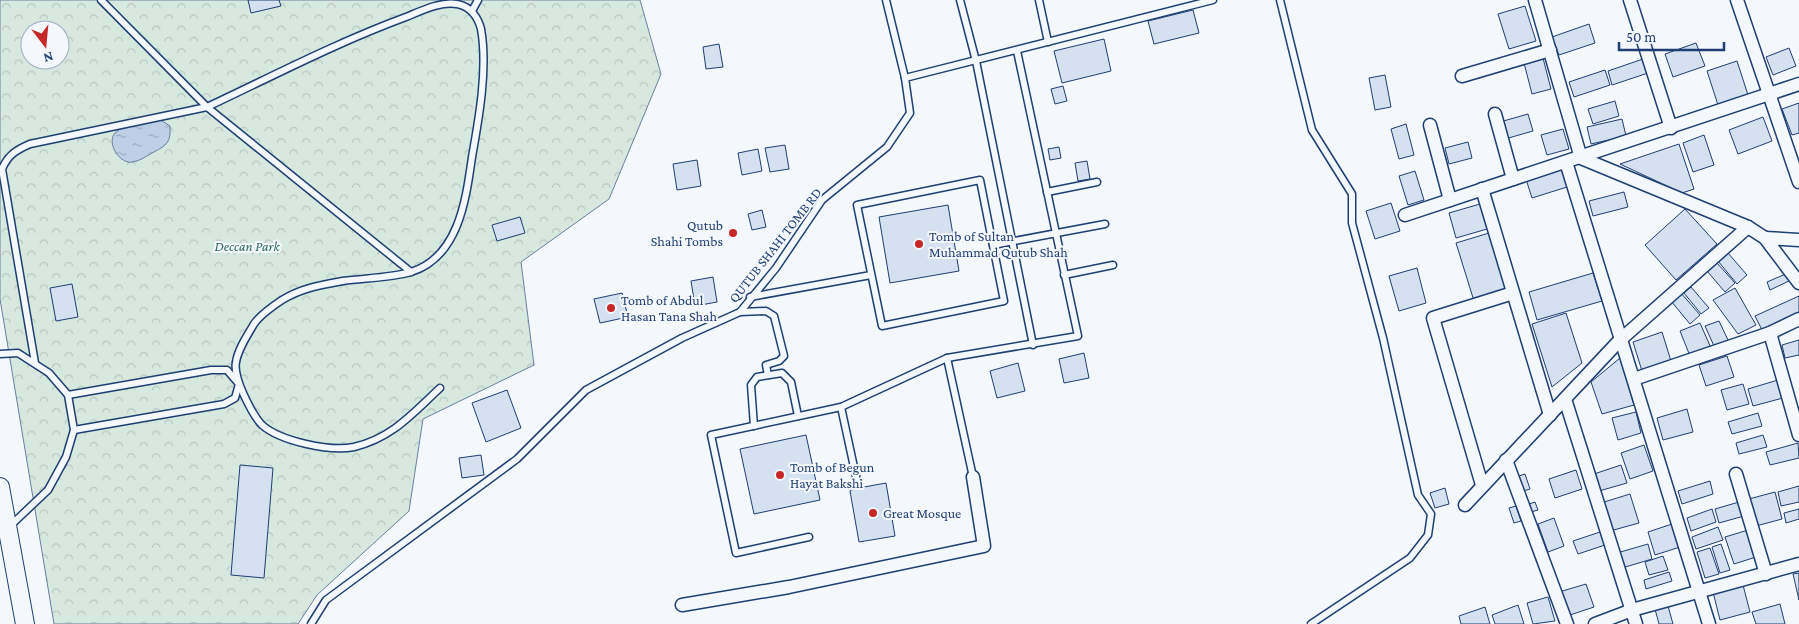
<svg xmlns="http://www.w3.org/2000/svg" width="1799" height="624" viewBox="0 0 1799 624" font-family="'Crimson Pro',serif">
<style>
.park{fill:url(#park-crowns);stroke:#687fa3;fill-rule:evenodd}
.water{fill:url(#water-ripples);stroke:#687fa3}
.building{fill:#d5e0f0;stroke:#1d3f73}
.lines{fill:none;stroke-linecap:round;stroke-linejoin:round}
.lane-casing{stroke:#1d3f73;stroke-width:9}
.street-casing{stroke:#1d3f73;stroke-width:15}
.secondary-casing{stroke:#1d3f73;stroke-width:20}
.lane{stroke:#f4f7fb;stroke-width:6}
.street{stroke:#f4f7fb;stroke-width:12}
.secondary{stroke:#f4f7fb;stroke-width:18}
.poi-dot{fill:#c62828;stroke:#f4f7fb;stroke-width:2}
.labels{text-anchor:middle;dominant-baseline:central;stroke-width:4;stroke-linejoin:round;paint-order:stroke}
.poi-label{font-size:14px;fill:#1d3f73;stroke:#f4f7fb;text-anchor:start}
.street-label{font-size:14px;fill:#1d3f73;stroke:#f4f7fb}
.park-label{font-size:14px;font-style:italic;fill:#2c6c60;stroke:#f4f7fb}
</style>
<defs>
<pattern id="park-crowns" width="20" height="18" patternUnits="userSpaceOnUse" patternTransform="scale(1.25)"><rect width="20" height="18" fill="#d7e8df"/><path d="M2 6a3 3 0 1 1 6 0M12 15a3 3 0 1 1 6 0" fill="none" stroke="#b8c8c3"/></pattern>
<pattern id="water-ripples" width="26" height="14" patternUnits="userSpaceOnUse" patternTransform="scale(1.25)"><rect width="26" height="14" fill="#bed0e5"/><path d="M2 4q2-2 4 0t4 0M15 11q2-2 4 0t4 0" fill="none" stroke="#9aaabe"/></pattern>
</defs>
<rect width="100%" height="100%" fill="#f4f7fb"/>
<path class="park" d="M0 0H640L661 74 609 199 521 262 534 365 423 419 409 511 317 595 298 624H54L0 299ZM30 30H60V60H30Z"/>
<path class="water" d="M159 119 170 126C171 142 167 145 154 152 148 155 140 161 133 162 120 165 106 143 115 133 124 124 147 120 159 119Z"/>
<g class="building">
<path d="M248 0H279L281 6 251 13Z"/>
<path d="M1525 6 1536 41 1509 49 1498 14Z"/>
<path d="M1193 10 1199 33 1154 44 1148 21Z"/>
<path d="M1589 24 1595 43 1559 55 1552 37Z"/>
<path d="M1104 39 1111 71 1062 83 1054 51Z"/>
<path d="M1696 43 1705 66 1673 77 1665 54Z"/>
<path d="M719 44 723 67 706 69 703 47Z"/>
<path d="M1789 48 1796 66 1773 75 1766 57Z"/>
<path d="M1543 58 1551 89 1532 94 1524 63Z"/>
<path d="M1643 59 1648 73 1612 85 1608 71Z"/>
<path d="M1737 61 1748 95 1718 105 1707 71Z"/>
<path d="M1605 70 1610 85 1574 97 1569 82Z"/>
<path d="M1385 75 1391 107 1375 110 1369 78Z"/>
<path d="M1063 86 1067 101 1055 104 1051 89Z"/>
<path d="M1615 101 1619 116 1593 124 1588 109Z"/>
<path d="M1799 103V133L1792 135 1782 109Z"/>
<path d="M1528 114 1533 131 1505 139 1500 122Z"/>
<path d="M1763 117 1772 141 1738 154 1729 130Z"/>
<path d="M1622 119 1626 136 1591 144 1587 127Z"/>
<path d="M1406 124 1414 155 1399 159 1391 129Z"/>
<path d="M1563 129 1569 149 1547 155 1541 135Z"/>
<path d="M1704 135 1714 165 1693 172 1683 143Z"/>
<path d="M1468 142 1472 158 1449 164 1445 148Z"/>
<path d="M1679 144 1694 189 1682 193 1620 164Z"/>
<path d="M785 145 789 169 770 172 765 148Z"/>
<path d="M1059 147 1061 158 1050 160 1048 149Z"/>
<path d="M758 149 762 171 742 175 738 153Z"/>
<path d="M697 160 701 186 677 190 673 164Z"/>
<path d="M1087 161 1090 179 1078 181 1075 163Z"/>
<path d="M1560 166 1567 187 1532 198 1525 176Z"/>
<path d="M1415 171 1424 200 1408 205 1399 176Z"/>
<path d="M1624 192 1628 207 1593 216 1589 201Z"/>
<path d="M1391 203 1400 231 1375 239 1366 211Z"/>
<path d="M1480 204 1487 229 1456 238 1449 213Z"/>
<path d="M948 205 959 271 890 283 879 217Z"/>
<path d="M1685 209 1717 244 1676 280 1645 245Z"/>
<path d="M762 210 766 227 752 230 748 214Z"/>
<path d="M520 217 525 233 497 241 492 225Z"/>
<path d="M1489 233 1506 291 1474 301 1456 243Z"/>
<path d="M1728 253 1747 275 1737 284 1718 261Z"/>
<path d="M1717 263 1735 283 1725 292 1707 271Z"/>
<path d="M1417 268 1426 303 1399 311 1389 276Z"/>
<path d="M1593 273 1602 301 1537 320 1529 292Z"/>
<path d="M1788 273 1791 280 1770 290 1767 282Z"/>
<path d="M713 277 717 302 695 306 691 281Z"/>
<path d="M72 284 78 317 56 321 50 288Z"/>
<path d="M1691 287 1709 308 1701 314 1684 293Z"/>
<path d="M1735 288 1756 325 1738 334 1713 300Z"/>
<path d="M622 293 628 317 600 323 594 299Z"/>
<path d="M1681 293 1700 315 1690 324 1671 301Z"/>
<path d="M1799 296V312L1762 330 1755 316Z"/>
<path d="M1566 313 1582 363 1552 387 1532 324Z"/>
<path d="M1719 321 1728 340 1714 346 1705 326Z"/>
<path d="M1700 323 1711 348 1690 356 1680 331Z"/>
<path d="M1662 332 1671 361 1642 371 1633 342Z"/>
<path d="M1799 340V355L1785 358 1782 345Z"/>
<path d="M1084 353 1089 378 1064 383 1059 359Z"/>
<path d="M1727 356 1734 377 1706 386 1699 365Z"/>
<path d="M1620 358 1634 405 1602 414 1591 382Z"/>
<path d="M1018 363 1025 391 997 398 990 371Z"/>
<path d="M1778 380 1783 398 1753 406 1748 389Z"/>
<path d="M1743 384 1749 404 1727 410 1721 390Z"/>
<path d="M507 390 521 428 486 442 472 403Z"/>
<path d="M1687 409 1693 432 1663 440 1657 418Z"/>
<path d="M1636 412 1641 433 1618 440 1612 418Z"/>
<path d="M1758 413 1762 426 1732 434 1728 422Z"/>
<path d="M806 435 820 500 754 514 740 449Z"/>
<path d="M1763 435 1767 447 1739 454 1736 443Z"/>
<path d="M1798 443 1799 458 1770 465 1766 452Z"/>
<path d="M1644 445 1653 471 1630 479 1621 453Z"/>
<path d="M481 455 484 475 462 478 459 458Z"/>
<path d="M240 465 273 468 264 578 231 575Z"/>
<path d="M1621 465 1627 483 1599 491 1594 474Z"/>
<path d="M1576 470 1582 489 1555 498 1549 479Z"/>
<path d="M1525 474 1530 489 1523 491 1519 476Z"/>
<path d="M1710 481 1713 494 1682 504 1678 491Z"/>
<path d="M886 483 895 536 859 542 850 491 853 489Z"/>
<path d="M1799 486V502L1781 506 1778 492Z"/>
<path d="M1445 488 1449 504 1435 508 1430 493Z"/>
<path d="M1775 492 1782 519 1756 526 1749 499Z"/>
<path d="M1630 494 1639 523 1610 531 1601 503Z"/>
<path d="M1535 502 1538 510 1531 512 1529 504Z"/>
<path d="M1739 502 1744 516 1719 523 1715 509Z"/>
<path d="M1516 506 1521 521 1514 523 1509 508Z"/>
<path d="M1712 509 1716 522 1691 531 1687 518Z"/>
<path d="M1799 509V519L1786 523 1784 513Z"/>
<path d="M1554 518 1564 546 1548 552 1538 524Z"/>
<path d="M1672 524 1680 547 1655 555 1648 532Z"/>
<path d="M1718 527 1723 540 1696 549 1692 537Z"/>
<path d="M1748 530 1756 557 1734 564 1725 537Z"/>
<path d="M1600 532 1605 545 1578 554 1573 541Z"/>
<path d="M1648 544 1652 559 1622 568 1617 553Z"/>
<path d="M1721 544 1730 570 1720 573 1712 547Z"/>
<path d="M1710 548 1719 574 1705 578 1697 552Z"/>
<path d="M1663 556 1668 570 1649 575 1645 562Z"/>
<path d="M1669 572 1672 581 1646 589 1644 580Z"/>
<path d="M1799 573V600L1793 574Z"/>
<path d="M1586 584 1594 607 1567 616 1559 592Z"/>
<path d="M1743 585 1750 612 1720 620 1713 592Z"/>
<path d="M1548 597 1555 621 1533 624 1527 603Z"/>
<path d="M1780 604 1785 624H1756L1752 612Z"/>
<path d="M1518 605 1524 624H1495L1492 615Z"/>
<path d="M1668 606 1673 624H1659L1655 609Z"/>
<path d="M1485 607 1490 624H1461L1459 616Z"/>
</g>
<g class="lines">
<defs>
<g id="lane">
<path d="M101 0 207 107C273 76 338 42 406 17 421 11 441 1 457 4 470 6 478 17 481 29 488 68 479 118 472 157 466 199 459 257 411 272 390 278 365 278 343 281 321 285 301 288 282 300 273 306 260 315 254 324 247 336 238 349 236 362 234 372 239 384 243 393 248 404 254 417 262 425 280 441 330 452 354 447 392 438 412 414 440 388"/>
<path d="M886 0 905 78"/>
<path d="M960 0 976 61 1033 345"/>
<path d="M1039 0 1048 42"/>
<path d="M1280 0 1312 130 1352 194V223L1383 338 1418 495 1431 514 1428 535 1410 558 1311 624"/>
<path d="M472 11 478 0"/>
<path d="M980 180 1004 301 882 326 857 205Z"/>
<path d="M1047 192 1097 182"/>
<path d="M993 245 1105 224"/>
<path d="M1064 275 1113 265"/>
<path d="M750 297 871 275"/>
<path d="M740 312 766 311 774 316 784 356 779 361 766 365 768 375"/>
<path d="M0 354 18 353 49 373 68 395 74 430 66 457 48 490 10 526"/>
<path d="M35 363 2 169C8 155 16 150 30 144L207 107 411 272"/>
<path d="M68 395 211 370H227L239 384 235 398 224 404 74 430"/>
<path d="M754 426 751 385 757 377 782 373 791 382 798 416"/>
<path d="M973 477 947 358 1078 336 1017 51"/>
<path d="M857 481 841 407 947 358"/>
<path d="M809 537 736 553 711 435 841 407"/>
<path d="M311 624 326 600 517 459 586 390 682 338 740 312 776 268 822 200 887 147 910 113 905 78 1213 0"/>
</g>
<g id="street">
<path d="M1535 0 1581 158 1748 227 1765 238 1799 283"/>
<path d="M1630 0 1671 128"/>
<path d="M1737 0 1799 182"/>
<path d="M1462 76 1550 50"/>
<path d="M1495 114 1513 179"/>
<path d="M1430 125 1450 200"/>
<path d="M1566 162 1709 624"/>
<path d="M1482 189 1550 415"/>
<path d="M1405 215 1799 84"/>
<path d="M1765 238 1799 240"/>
<path d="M1770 333 1799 435"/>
<path d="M1634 379 1770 333 1799 319"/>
<path d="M1565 399 1636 624"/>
<path d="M1506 460 1567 624"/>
<path d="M1736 474 1766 574"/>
<path d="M1482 485 1433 318 1513 293"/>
<path d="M1465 505 1619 341 1748 227"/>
<path d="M682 605 789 587 984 546 973 477"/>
<path d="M1595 624 1632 610 1799 564"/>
</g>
<path id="secondary" d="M0 487 25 624"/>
</defs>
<use href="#lane" class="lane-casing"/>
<use href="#street" class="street-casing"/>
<use href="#secondary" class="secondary-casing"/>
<use href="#lane" class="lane"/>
<use href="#street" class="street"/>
<use href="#secondary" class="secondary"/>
</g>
<g class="poi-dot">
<circle cx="733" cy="233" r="5"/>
<circle cx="919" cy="244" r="5"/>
<circle cx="611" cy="308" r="5"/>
<circle cx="780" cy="475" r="5"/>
<circle cx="873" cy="513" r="5"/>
</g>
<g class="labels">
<g class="poi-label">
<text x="723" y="225" text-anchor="end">Qutub<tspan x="723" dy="16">Shahi Tombs</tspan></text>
<text x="929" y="236">Tomb of Sultan<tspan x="929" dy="16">Muhammad Qutub Shah</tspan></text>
<text x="621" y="300">Tomb of Abdul<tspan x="621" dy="16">Hasan Tana Shah</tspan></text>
<text x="790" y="467">Tomb of Begun<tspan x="790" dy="16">Hayat Bakshi</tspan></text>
<text x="883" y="513">Great Mosque</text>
</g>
<g class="street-label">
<text transform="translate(775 245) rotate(-52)">QUTUB SHAHI TOMB RD</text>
</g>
<g class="park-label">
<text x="247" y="246">Deccan Park</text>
</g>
</g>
<g transform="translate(45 45) rotate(164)"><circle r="24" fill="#f4f7fb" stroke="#9eadc5"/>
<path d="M0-4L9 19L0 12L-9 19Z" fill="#c62828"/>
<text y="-8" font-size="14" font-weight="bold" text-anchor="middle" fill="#1d3f73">N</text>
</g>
<path d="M1619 42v8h105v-8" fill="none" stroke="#1d3f73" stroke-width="2.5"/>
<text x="1626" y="42" font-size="15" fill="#1d3f73" stroke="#f4f7fb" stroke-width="4" paint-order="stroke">50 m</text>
</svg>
